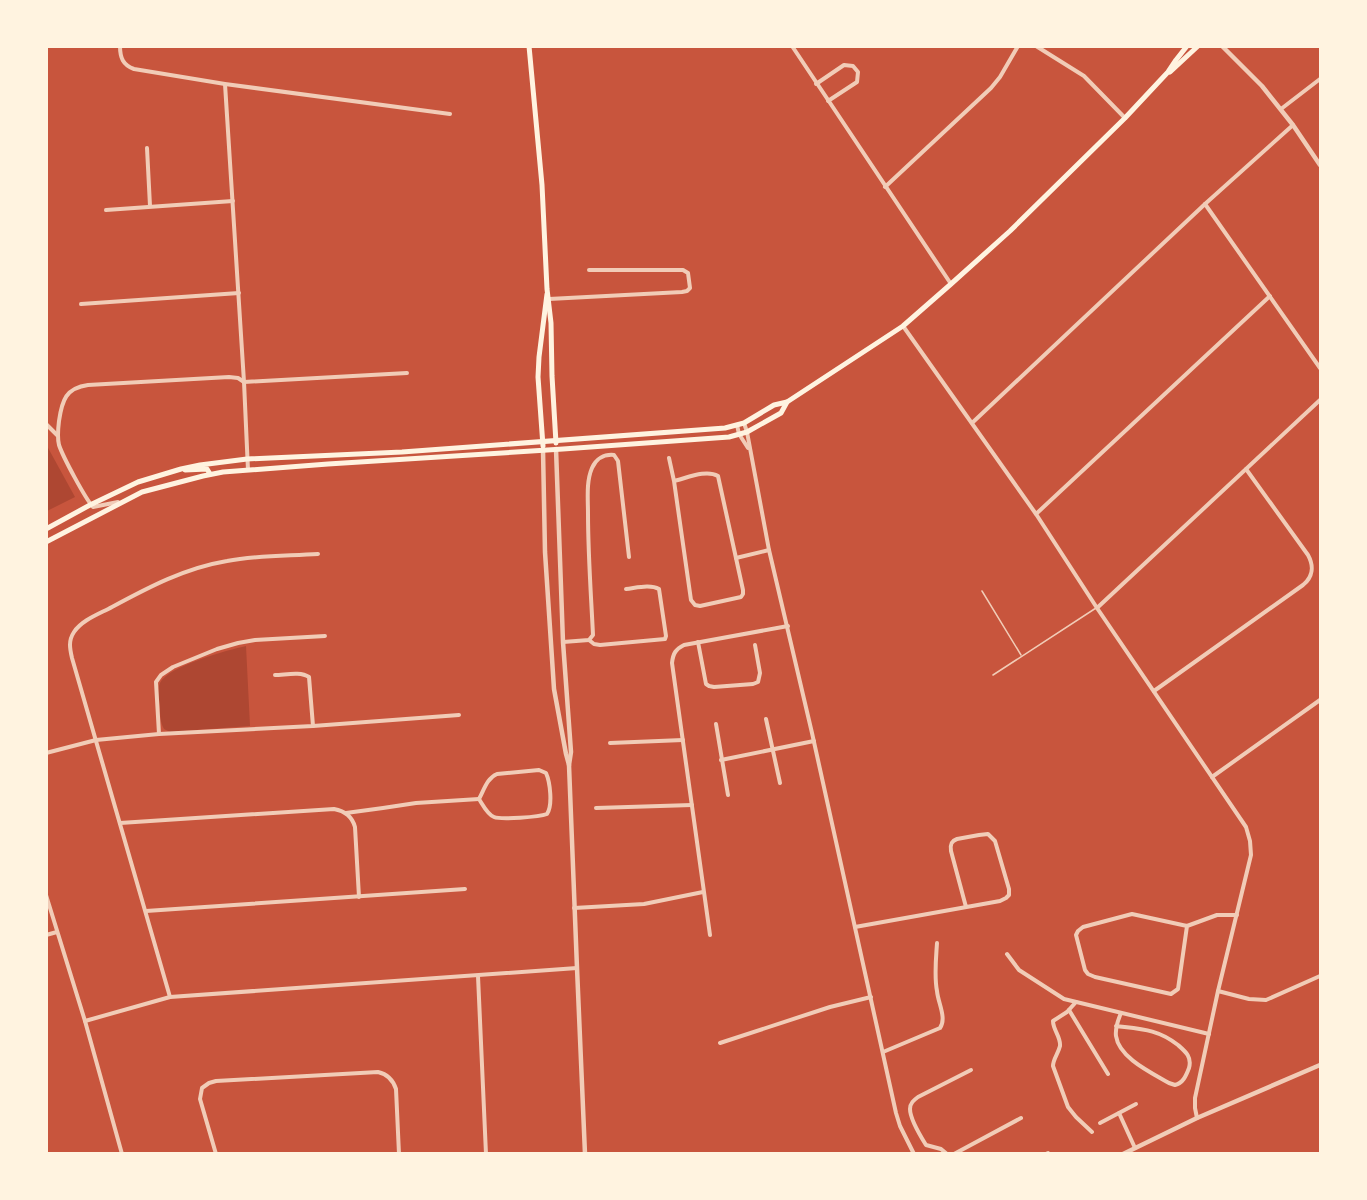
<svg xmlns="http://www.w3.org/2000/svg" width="1367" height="1200" viewBox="0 0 1367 1200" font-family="Merriweather,serif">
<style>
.green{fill:#ae4732}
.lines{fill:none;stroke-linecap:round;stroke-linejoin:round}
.service{stroke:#f1ccb7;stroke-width:1.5}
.minor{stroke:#f1ccb7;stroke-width:4}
.tertiary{stroke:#f1ccb7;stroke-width:4.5}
.secondary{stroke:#fff3e0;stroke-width:5}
</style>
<rect width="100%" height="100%" fill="#c8553d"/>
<g class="green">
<path d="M47 446 75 497 47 511H46Z"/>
<path d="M246 646 250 726 170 732 164 729C160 722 160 715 160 706 159 699 157 689 160 683 168 666 228 650 246 646Z"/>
</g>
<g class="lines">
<g class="service">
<path d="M982 591 1021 655"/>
<path d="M993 675 1096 608"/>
</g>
<g class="minor">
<path d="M120 46C120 58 123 65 134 69L225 84 450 114"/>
<path d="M792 46 951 284"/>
<path d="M1036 46 1084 76 1125 118"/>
<path d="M225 84 244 382 248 470"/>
<path d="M816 84 844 65 853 66 858 72 857 82 828 101"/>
<path d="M1281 109 1320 79"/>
<path d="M147 148 150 206"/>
<path d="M885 187 991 88 1000 77 1018 46"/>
<path d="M1205 204 1320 368"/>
<path d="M106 210 233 201"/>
<path d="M549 299 682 292 687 291 690 288 688 273 683 270H589"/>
<path d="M81 304 239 293"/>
<path d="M903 326 1036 514 1097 608 1246 827 1250 841 1251 855 1218 991 1195 1098V1108L1197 1118"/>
<path d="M744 423 747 432 769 550 812 733 896 1113 900 1126 914 1154"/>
<path d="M972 423 1205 204 1293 125"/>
<path d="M46 424 57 435"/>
<path d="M737 425 739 434 748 448"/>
<path d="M669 458 674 481 691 600 695 605 700 606 741 597 743 594V590L718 476C706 469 687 478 674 481"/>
<path d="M118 502 93 507C85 498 63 457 59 445 57 437 58 429 59 421 62 400 66 388 88 385L229 377 238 378 244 382 407 373"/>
<path d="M1036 514 1270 296"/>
<path d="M736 558 769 550"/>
<path d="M1097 608 1320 400"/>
<path d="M589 640 594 644 600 645 665 639 666 636 659 589C650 584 636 588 626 589"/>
<path d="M563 642 589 640 593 635C591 594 588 554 588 514 588 499 586 482 592 468 596 459 604 454 614 455L618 461 629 557"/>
<path d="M698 642 706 684 709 686 714 687 753 684 758 682 760 673 755 645"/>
<path d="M275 675C285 675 300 671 309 677L313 726"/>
<path d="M1154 691 1303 585C1313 577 1314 566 1308 555L1246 469"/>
<path d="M766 719 780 783"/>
<path d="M716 724 728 795"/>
<path d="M159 734 156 682 161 675 173 667 217 649 238 643 255 640 325 636"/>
<path d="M610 743 683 740"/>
<path d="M46 753 96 740 159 734 313 726 459 715"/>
<path d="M721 760 814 741"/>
<path d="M539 770 546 773C550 782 553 805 547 814 539 817 501 820 494 817 487 814 483 805 479 799 484 790 487 778 497 774Z"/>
<path d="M1212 777 1320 700"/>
<path d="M596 808 692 805"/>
<path d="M346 813 383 808 416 803 479 799"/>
<path d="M120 823 334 809C345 811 352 816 355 827L359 897"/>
<path d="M46 895 85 1021 122 1154"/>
<path d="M574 908 644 904 703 892"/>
<path d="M146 911 465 889"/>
<path d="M1187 926 1178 989 1171 994 1095 977 1088 974 1085 970 1076 935 1078 931 1083 927 1132 914 1187 926 1217 915H1237"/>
<path d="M855 927 1000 901 1006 898 1009 895V889L995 841 988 834 979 835 957 839C951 841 950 845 951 851L966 907"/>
<path d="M46 935 57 932"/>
<path d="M710 935 672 663C673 653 676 649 684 645L788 626"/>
<path d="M1007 954 1019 970 1064 999 1209 1034"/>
<path d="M478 976 486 1154"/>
<path d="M1218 991 1249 999 1266 1000 1320 976"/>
<path d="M170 997 72 658C70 649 68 641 74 632 82 620 99 614 112 607 149 587 185 568 227 561 257 555 288 556 318 554"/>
<path d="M1076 1002 1067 1012 1053 1021C1053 1030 1061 1037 1060 1046 1058 1054 1053 1059 1053 1066L1068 1107 1076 1117 1092 1132"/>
<path d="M1069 1010 1108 1074"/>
<path d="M85 1021 170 997 577 968"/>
<path d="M1116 1026C1141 1029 1158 1029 1178 1045 1186 1052 1192 1057 1189 1068 1186 1076 1183 1083 1175 1085L1169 1083C1152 1073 1119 1058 1116 1036 1115 1028 1118 1020 1121 1013"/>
<path d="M720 1043 830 1007 871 997"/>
<path d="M883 1052 940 1028C947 1018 938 1003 937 991 934 976 936 959 937 943"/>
<path d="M1119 1113 1135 1148"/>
<path d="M1100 1123 1136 1104"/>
<path d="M216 1154 200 1099 202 1088 209 1083 216 1081 378 1072C387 1074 393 1080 396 1089L399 1154"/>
<path d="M947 1154 941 1149 926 1145C921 1137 910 1118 910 1109 910 1103 914 1100 918 1097L971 1070"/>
<path d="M954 1154 1021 1118"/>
<path d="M1046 1154 1048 1153"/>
</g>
<g class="tertiary">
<path d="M1222 46 1262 86 1293 125 1320 165"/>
<path d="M556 449 563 642 571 752 569 765 577 968 585 1154"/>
<path d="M543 450 545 552 554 689 566 754 569 765"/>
<path d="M1123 1154 1197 1118 1320 1065"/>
</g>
<g class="secondary">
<path d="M529 46 542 185 547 289 551 323 552 376 556 443"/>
<path d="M1170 72 1198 46"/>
<path d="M543 446 538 377 539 357 547 294"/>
<path d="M185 470 207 469 210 474"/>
<path d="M46 529 90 505 138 482 181 469 200 465 247 459 402 452 725 428 744 423 774 405 787 402 903 326 951 284 1010 231 1125 118 1168 72 1176 60 1187 46"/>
<path d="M46 542 142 492 203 476 223 472 328 464 563 449 729 437 747 432 781 413 787 402"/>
</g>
</g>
<rect width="1367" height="1200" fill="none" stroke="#fff3e0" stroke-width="96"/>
</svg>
